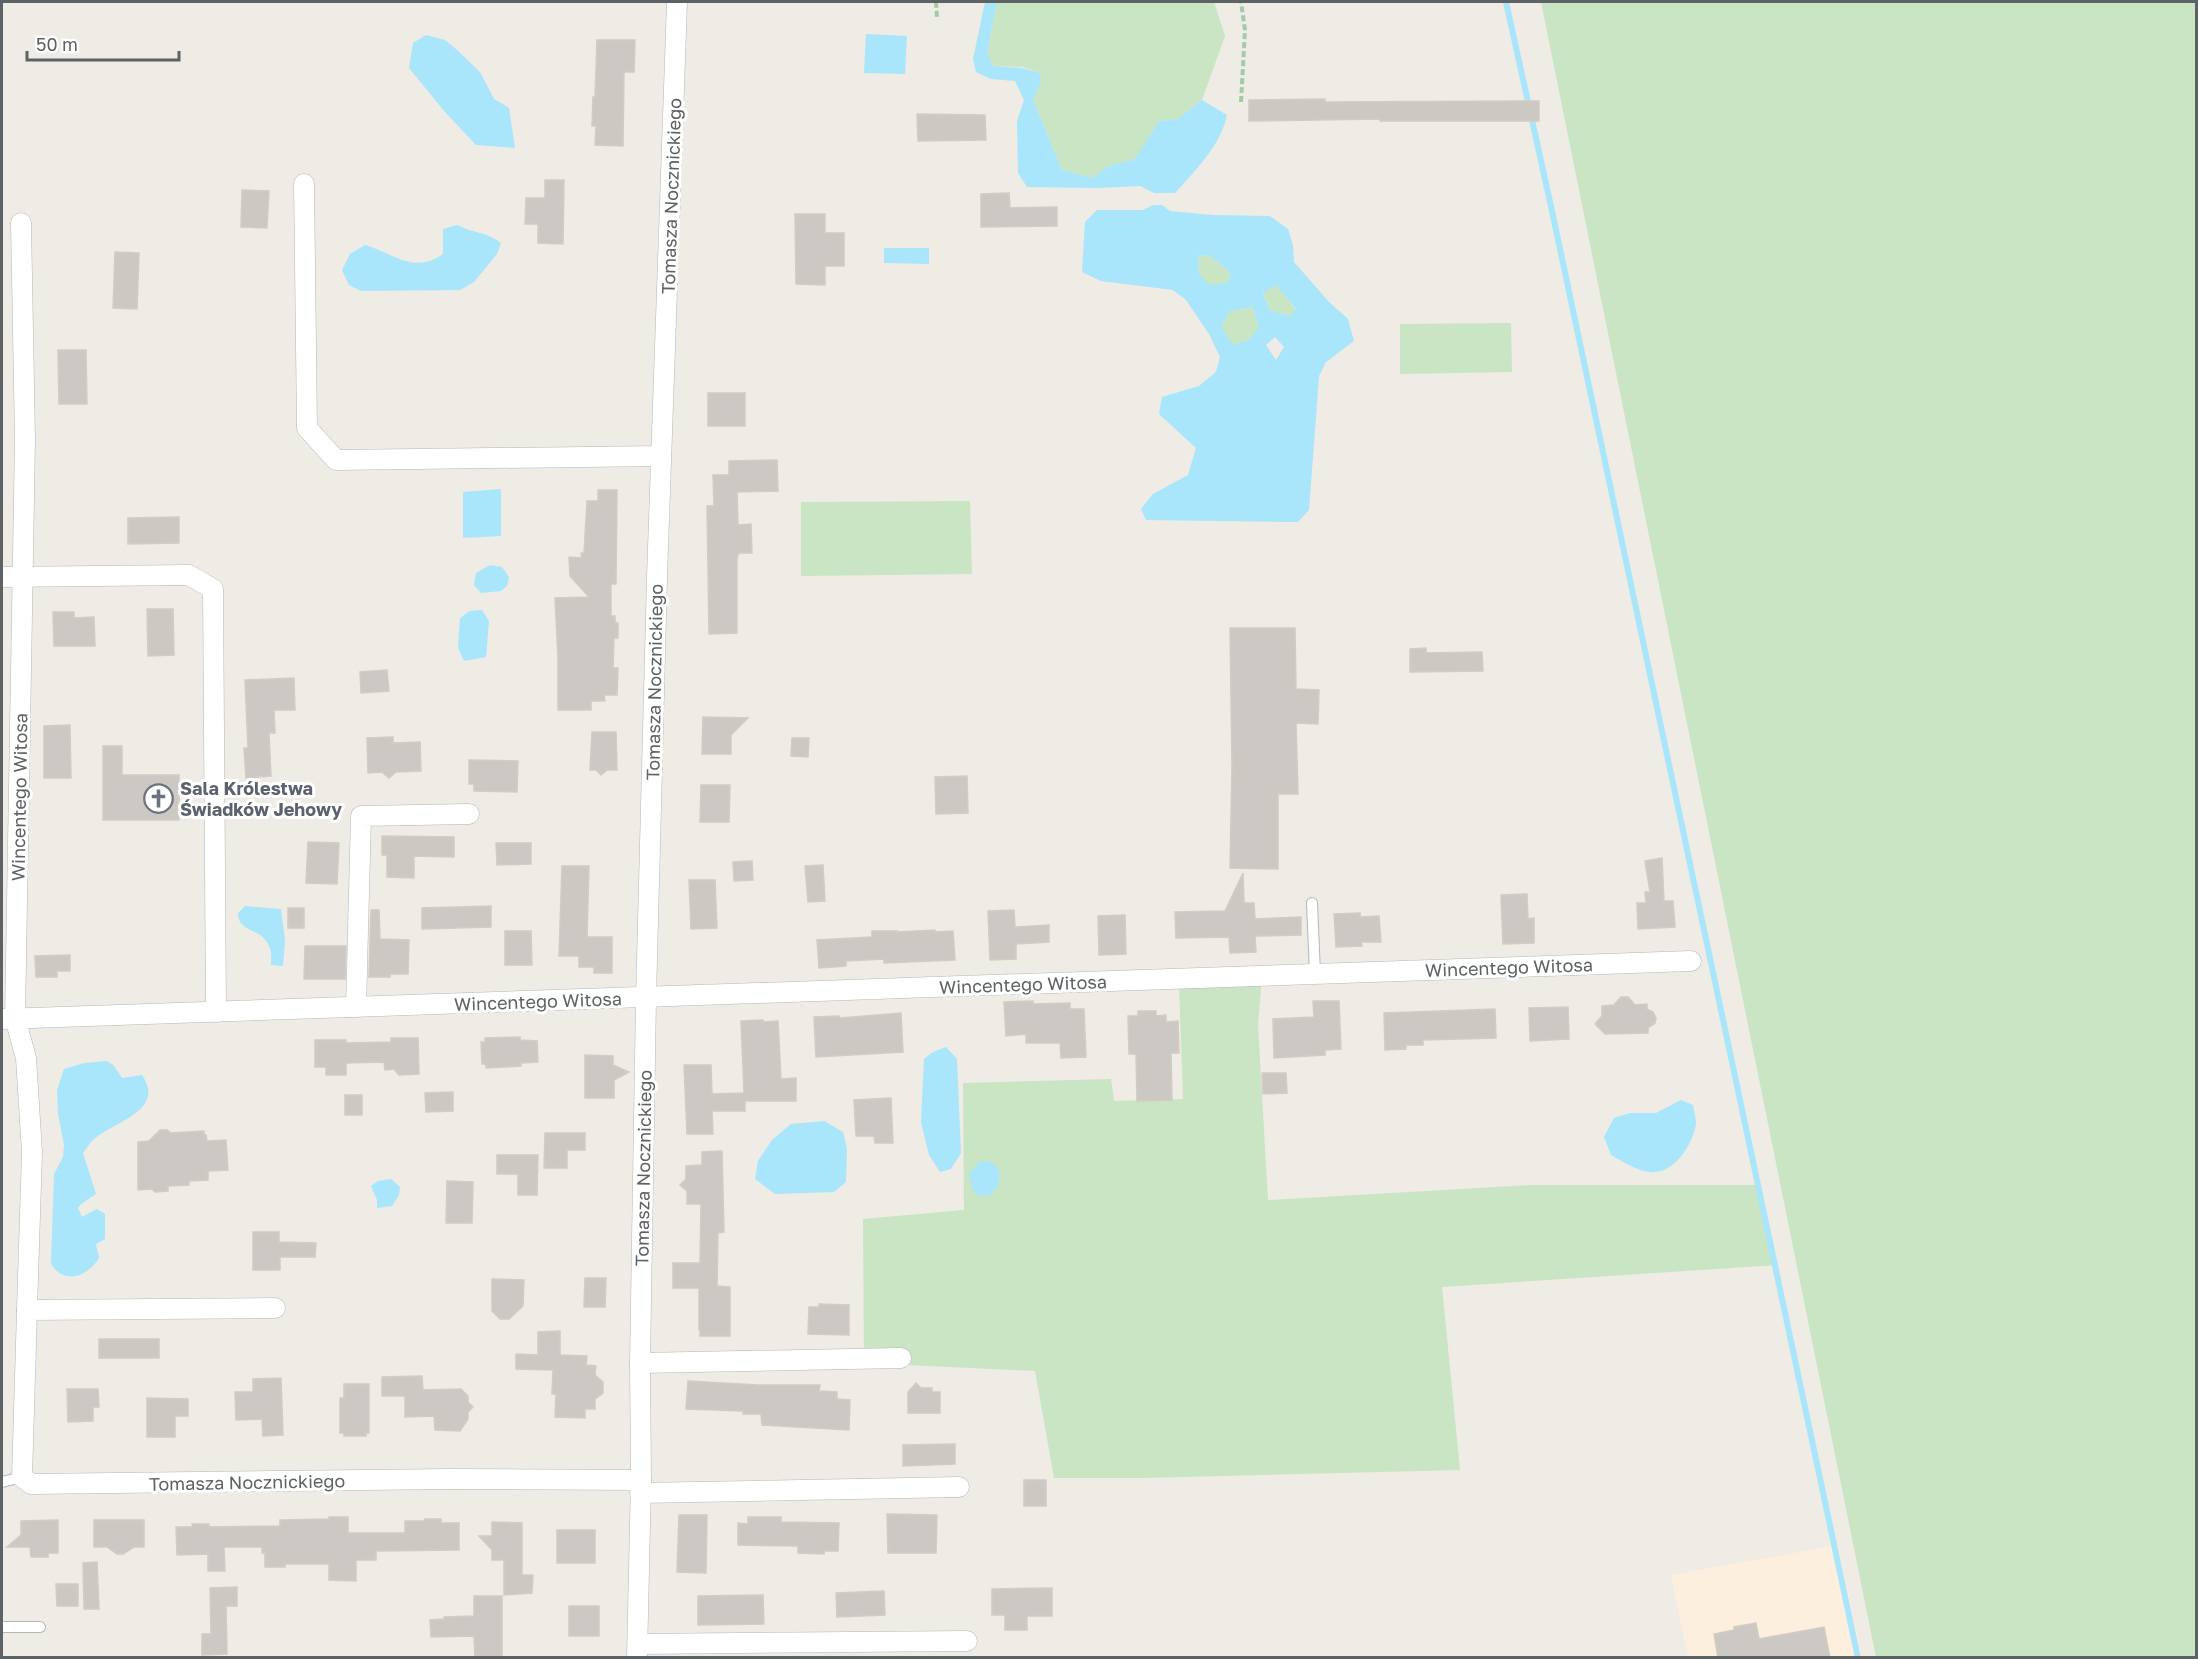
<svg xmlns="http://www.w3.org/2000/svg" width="2198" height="1659" viewBox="0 0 2198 1659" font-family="'Golos Text',sans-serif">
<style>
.commercial{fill:#fcefdd}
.green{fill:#c9e5c3}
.water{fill:#a9e5fb;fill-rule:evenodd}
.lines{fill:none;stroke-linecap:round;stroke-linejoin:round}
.stream{stroke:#a9e5fb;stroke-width:6}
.building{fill:#ccc8c4;stroke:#d3ccc4;stroke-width:1.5}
.lane-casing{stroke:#b3b7b9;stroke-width:12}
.street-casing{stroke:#b3b7b9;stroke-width:21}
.path{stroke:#a1cda5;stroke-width:4;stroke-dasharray:6 3;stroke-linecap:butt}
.lane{stroke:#fff;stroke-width:10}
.street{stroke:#fff;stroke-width:20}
.labels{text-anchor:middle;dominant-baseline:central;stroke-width:6;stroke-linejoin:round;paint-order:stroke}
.street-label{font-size:18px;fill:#5d6265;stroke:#fff}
.worship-label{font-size:18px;font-weight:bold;fill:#5b616d;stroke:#fff;text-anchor:start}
</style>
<rect width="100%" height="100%" fill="#efebe5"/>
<path class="commercial" d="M1838 1545 1862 1657H1688L1671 1575Z"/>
<g class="green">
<path d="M997 2H1214L1225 36 1202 100 1178 119 1159 121 1136 159 1109 166 1092 178 1062 170 1033 100 1041 82 1040 73 1023 67 993 66 987 53Z"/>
<path d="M1541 2H2196V1657H1876Z"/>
<path d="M1198 255 1210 256 1231 273 1227 283 1209 286 1199 274Z"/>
<path d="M1276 284 1296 310 1289 316 1270 310 1263 292Z"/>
<path d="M1252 307 1259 326 1249 340 1233 346 1221 326 1230 311Z"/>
<path d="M1511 323 1512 372 1400 374V324Z"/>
<path d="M970 501 972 574 801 576V502Z"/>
<path d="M1262 977 1258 1025 1268 1200 1531 1185H1759L1777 1265 1442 1287 1460 1470 1142 1478H1054L1035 1371 864 1363 863 1219 964 1210 963 1083 1111 1079 1114 1101 1183 1099 1179 984Z"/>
</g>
<g class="water">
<path d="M985 2H997L987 53 993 66 1022 68 1040 73 1041 82 1033 100 1062 170 1092 178 1109 166 1135 159 1159 121 1178 119 1202 100 1227 115C1221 145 1195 171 1175 193H1154L1140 186 1098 188 1027 187 1018 173 1017 121 1024 100 1015 81 991 79 976 72 973 59Z"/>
<path d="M866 34 907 36 905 74 864 73Z"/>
<path d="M426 35 445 40 457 50 480 72 494 99 509 108 515 148 476 145 445 112 409 68 413 43Z"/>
<path d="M1153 205H1162L1170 211 1212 215 1270 216 1288 229 1293 245 1294 262 1329 302 1348 319 1354 341 1326 362 1319 376 1309 510 1298 522 1146 520 1141 509 1153 494 1188 475 1196 448 1159 414 1162 397 1199 386 1216 372 1220 357 1209 334 1186 300 1173 290 1101 281 1082 272 1085 222 1097 210H1143ZM1198 255 1210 256 1231 273 1227 283 1209 285 1199 274ZM1276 285 1296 309 1289 316 1270 310 1263 293ZM1252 307 1259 326 1249 340 1233 345 1221 326 1230 311ZM1275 337 1284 347 1276 360 1266 345Z"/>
<path d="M457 225C472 233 488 232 501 243L497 254 474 282 460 290 361 291 349 285 342 270 350 254 365 245C393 253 414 275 443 254V229Z"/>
<path d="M884 248H929V264L884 263Z"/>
<path d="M501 489V536L463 538V492Z"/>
<path d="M490 565 502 567 509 577 507 586 501 591 481 593 474 585 476 573Z"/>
<path d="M482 610 489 621 486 657 464 661 458 647 460 618 470 611Z"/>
<path d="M245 906 281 909 285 940 283 966 271 965C271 959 272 951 269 946 261 927 238 933 238 913Z"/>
<path d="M946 1047 957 1059 961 1153 951 1169 940 1172 929 1155 921 1122 924 1059 933 1052Z"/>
<path d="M107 1061 114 1066 122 1078 142 1075C167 1112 111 1122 92 1141 89 1144 86 1149 83 1153L96 1194 81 1204 78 1208 82 1217 97 1209 105 1214V1239L96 1244 99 1258C87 1277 65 1285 51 1264L54 1174 63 1157 64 1145 58 1114 57 1090 64 1069 84 1063Z"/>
<path d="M1681 1100 1693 1105C1694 1111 1696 1118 1696 1124 1693 1144 1674 1175 1650 1172 1637 1171 1622 1161 1611 1155L1604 1137 1614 1118 1630 1113H1656Z"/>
<path d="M824 1121 843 1132 847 1149 846 1182 834 1192 775 1194 755 1179 758 1161 772 1140 791 1124Z"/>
<path d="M980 1161 993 1162 1000 1173 998 1186 989 1196 974 1194 969 1174Z"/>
<path d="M391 1179 400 1187 399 1195 392 1206 377 1208V1200L371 1186 378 1181Z"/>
</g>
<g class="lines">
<path class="stream" d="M1506 2 1552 211 1858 1658"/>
</g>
<g class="building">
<path d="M597 40H635L634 72H624L623 146 595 145 596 126H592L593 97H595Z"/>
<path d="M1325 99V102L1539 101V121H1380V119L1249 121V100Z"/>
<path d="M917 114 985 115 986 140 918 141Z"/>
<path d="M545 180H564L563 244 538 243V224H525L526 198H545Z"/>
<path d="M242 190 269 191 267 228 241 227Z"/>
<path d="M1009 193 1010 208 1057 207V226L981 227V194Z"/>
<path d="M795 214H825V233H844V266H825V285L796 284Z"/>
<path d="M115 252 139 253 137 309 113 308Z"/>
<path d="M58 350H86L87 404H59Z"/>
<rect x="708" y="393" width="37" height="33"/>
<path d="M777 460 778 491 737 492 738 525 751 524 752 553H739L737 558V633L709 634 707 506H714L713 475H729V461Z"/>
<path d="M598 490H617L616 584H611V616H615V623H618V638H614L613 668H618L617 695H604L605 701H591V710H558V658L555 598 589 597 570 576 569 557 582 558 581 553H584L587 501H598Z"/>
<path d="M179 517V543L128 544V518Z"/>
<path d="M147 609H173L174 655 148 656Z"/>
<path d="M53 612H74V618L94 617 95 646H54Z"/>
<path d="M1230 628H1295L1296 689 1319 690 1318 724 1296 723 1298 794H1278V869L1230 868 1232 765Z"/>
<path d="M1426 648V653L1482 652 1483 671 1410 672V649Z"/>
<path d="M387 670 389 691 361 693 360 672Z"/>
<path d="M294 678 295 710H274L275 733H269L271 776 246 778 244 748H248L245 680Z"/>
<path d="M703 717 748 718 731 735V754H702Z"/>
<path d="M70 725 71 778H44V726Z"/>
<path d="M592 732H616L617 770H607L601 775 596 770H590Z"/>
<path d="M393 737V743L420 742 421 771 396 772 389 778 382 772 368 773 367 738Z"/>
<path d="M792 738H809L808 757 791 756Z"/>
<path d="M103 746H122V775H179V820H103Z"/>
<path d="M469 760 518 761 517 792 474 791V784H469Z"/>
<path d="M967 776 968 813 936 814 935 777Z"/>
<path d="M701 785H730L729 822H700Z"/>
<path d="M382 836 454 837V857L414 856V878L387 877V855H382Z"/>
<path d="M308 842 339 843 337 884 306 883Z"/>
<path d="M496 843H531V864L497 865Z"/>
<path d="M1662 858 1664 901H1673L1675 927 1638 929 1637 903H1646L1645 892H1650L1645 861Z"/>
<path d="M752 861 753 880 734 881 733 862Z"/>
<path d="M823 865 825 901 808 902 805 866Z"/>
<path d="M562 866H589L587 937H612V973H594V967H579V956H559Z"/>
<path d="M1243 873 1244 903H1254L1255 919 1301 917V935L1255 936 1256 952 1230 953 1229 937 1176 938 1175 912 1225 911Z"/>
<path d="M689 880H715L717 928 691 929Z"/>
<path d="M1527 894 1528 919 1534 918V943L1503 944 1501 895Z"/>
<path d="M491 906V927L422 929V908Z"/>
<rect x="288" y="908" width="16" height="20"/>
<path d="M371 910H379L380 939 409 940 408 974H390V977H369Z"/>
<path d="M1014 910 1015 927 1049 925V942L1016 944V959L990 960 988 911Z"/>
<path d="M1360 913V917L1379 916 1381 942H1361L1362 946 1336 947 1334 914Z"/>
<path d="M1125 915 1126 954 1099 955 1098 916Z"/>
<path d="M935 930V932L953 931 955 960 884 963V959L846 961V966L819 968 817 940 872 937V931H897V932Z"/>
<path d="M505 931H531L532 965H505Z"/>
<path d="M305 946H346L345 979H304Z"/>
<path d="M70 955V971H57V977H36L35 956Z"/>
<path d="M1621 997H1628L1635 1005 1647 1004V1009L1653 1012 1656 1018 1655 1023 1648 1028V1033L1605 1034 1595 1024 1602 1016V1006L1614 1005Z"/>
<path d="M1033 1001V1004L1070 1003V1009H1084L1086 1057 1061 1058 1060 1043H1026V1034L1006 1036 1004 1002Z"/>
<path d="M1313 1001H1339L1341 1049 1325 1050V1055L1274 1058 1273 1019 1314 1017Z"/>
<path d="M1568 1007 1569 1039 1530 1041 1529 1008Z"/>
<path d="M1495 1009 1496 1038 1423 1040V1045H1406V1049L1385 1050 1384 1013Z"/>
<path d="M1138 1011H1156V1016L1166 1015V1022L1178 1021 1179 1053H1171L1172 1100 1137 1101 1136 1054H1129L1128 1016H1138Z"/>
<path d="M901 1013 903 1052 816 1057 814 1017 839 1016 840 1018Z"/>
<path d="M763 1020V1022L778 1021 781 1079 796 1078V1101H745V1111H712L713 1134H687L684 1065H711L712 1094 744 1093 741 1021Z"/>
<path d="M520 1037V1040L537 1041 538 1062 521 1063V1066L486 1068V1064H482L481 1042H485V1038Z"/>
<path d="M391 1038H418L419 1074 399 1075 394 1069 385 1070 384 1062 346 1063V1075H326V1067H315V1040H346V1043L391 1042Z"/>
<path d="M585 1055 613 1056V1065L629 1072 614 1080V1098H585Z"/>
<path d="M1262 1073H1286L1287 1093 1263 1094Z"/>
<path d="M453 1092V1111L426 1112 425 1093Z"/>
<rect x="345" y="1095" width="17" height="20"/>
<path d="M891 1098 893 1143H875L874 1136H856L854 1100Z"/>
<path d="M160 1130H167L171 1133 204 1131V1135H206L207 1141 226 1140 228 1170 208 1171V1180L189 1181V1185L168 1186V1191L155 1192 152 1189 138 1190V1142L149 1141Z"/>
<path d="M545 1133H585V1150H567V1168H544Z"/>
<path d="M722 1151 724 1232 718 1233 717 1286 730 1287V1336H700V1330H699V1288H673V1263H700L701 1204H687V1191L680 1185 686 1179V1166L702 1165V1152Z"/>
<path d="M497 1155H538L537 1195H518V1174H497Z"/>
<path d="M447 1181 473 1182 472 1223H446Z"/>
<path d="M253 1232H279V1242L316 1243 315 1257H280V1270H253Z"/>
<path d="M585 1278H606L605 1307H584Z"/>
<path d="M492 1279 524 1280 523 1306 509 1319H500L492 1311Z"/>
<path d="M819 1304 849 1305V1335L808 1334 809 1307H819Z"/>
<path d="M560 1331V1355L587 1356 586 1365 596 1366 595 1375 603 1382V1393L595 1399V1409H585V1418L555 1417 556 1394H552L553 1370 516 1369V1354L538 1355V1332Z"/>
<rect x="99" y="1339" width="60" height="19"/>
<path d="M422 1376 423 1390 461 1389 468 1396V1402L473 1407 468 1412V1419L460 1431 435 1430 434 1416 405 1417V1396H382V1377Z"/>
<path d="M281 1378 283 1435 263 1436 262 1419 236 1420 235 1392H253V1379Z"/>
<path d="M688 1381 758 1385H820L819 1391 837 1392V1399L850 1400 849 1430 762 1425 761 1414H743V1411L686 1409Z"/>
<path d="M916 1383 921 1388H932V1392H940V1413H908V1392Z"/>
<path d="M344 1384H369V1433H366V1436H344V1433H340V1398H344Z"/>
<path d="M67 1389H98L99 1407H93V1421L68 1422Z"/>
<path d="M147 1398 188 1399V1416H175V1437H147Z"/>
<path d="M955 1444V1464L903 1466V1445Z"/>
<rect x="1024" y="1480" width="22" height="26"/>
<path d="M887 1514 937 1515 936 1553H888Z"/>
<path d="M679 1515H707L706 1573 677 1572Z"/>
<path d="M329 1517H348V1533H405V1521H425V1519H441V1523H459V1550L376 1551V1560H356V1581L329 1580V1564H285V1567H265V1553H262V1547H224L225 1571H208V1554L177 1555 176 1527H193L192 1524H209V1527L280 1526V1520L329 1519Z"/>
<path d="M748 1517H781V1522L839 1523 838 1551H824V1554L798 1553V1546L738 1545V1523L748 1524Z"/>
<path d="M58 1520V1553H48V1557H31L30 1547H7L21 1535V1521Z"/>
<path d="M94 1520H144V1547H134L123 1554H117L107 1547H94Z"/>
<path d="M492 1522 522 1523V1575H533L532 1593 504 1595V1560H492V1550L479 1536H492Z"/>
<rect x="557" y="1530" width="38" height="33"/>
<path d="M97 1562 99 1609H84L83 1563Z"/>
<path d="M56 1584H78V1606H57Z"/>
<path d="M237 1587V1606H226L227 1654 202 1655V1634H211L210 1588Z"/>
<path d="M1052 1588V1616H1027V1630H1005V1615H992V1589Z"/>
<path d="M884 1591 885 1615 837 1617 836 1593Z"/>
<path d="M763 1595 764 1624 698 1625V1596Z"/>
<path d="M474 1596H502V1658H475L474 1636 431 1637 430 1620 444 1619V1617L474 1616Z"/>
<rect x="569" y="1606" width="30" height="30"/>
<path d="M1756 1623 1759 1639 1824 1627 1830 1658H1718L1714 1634 1734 1630V1627Z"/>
</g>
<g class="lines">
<defs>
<g id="lane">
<path d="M1312 903 1315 974"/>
<path d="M2 1482 22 1477"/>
<path d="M2 1627H40"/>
</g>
<g id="street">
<path d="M304 184 307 428 336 460 661 456"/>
<path d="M21 223 25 439 15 1018 26 1058 32 1152 27 1310"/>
<path d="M2 577 189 575 213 589 216 1012"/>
<path d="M356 1007 361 816 469 814"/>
<path d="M2 1019 1691 961"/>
<path d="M275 1308 27 1310 22 1477 31 1484 449 1479 641 1480"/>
<path d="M640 1363 901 1358"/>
<path d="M640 1493 959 1487"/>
<path d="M638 1644 967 1641"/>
<path d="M637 1658 641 1480 640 1363 646 998 657 577 677 2"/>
</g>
</defs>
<use href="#lane" class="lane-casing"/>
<use href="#street" class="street-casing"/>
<g class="path">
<path d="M936 2 937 18"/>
<path d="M1241 102 1245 30 1241 2"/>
</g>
<use href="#lane" class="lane"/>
<use href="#street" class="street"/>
</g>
<defs>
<symbol id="church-ring" viewBox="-11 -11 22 22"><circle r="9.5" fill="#fff" stroke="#6b7280" stroke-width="1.5"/><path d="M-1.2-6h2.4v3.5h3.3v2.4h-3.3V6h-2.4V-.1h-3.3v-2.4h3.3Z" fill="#6b7280"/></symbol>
</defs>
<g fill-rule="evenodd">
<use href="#church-ring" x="142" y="782" width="33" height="33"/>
</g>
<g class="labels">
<g class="street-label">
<text transform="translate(671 196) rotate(-88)">Tomasza Nocznickiego</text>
<text transform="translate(654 682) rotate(-89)">Tomasza Nocznickiego</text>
<text transform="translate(19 797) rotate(-89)">Wincentego Witosa</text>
<text transform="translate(1509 967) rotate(-2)">Wincentego Witosa</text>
<text transform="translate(1023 984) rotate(-2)">Wincentego Witosa</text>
<text transform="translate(538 1001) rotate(-2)">Wincentego Witosa</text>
<text transform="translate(643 1168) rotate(-89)">Tomasza Nocznickiego</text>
<text transform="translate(247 1482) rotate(-1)">Tomasza Nocznickiego</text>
</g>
<g class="worship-label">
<text x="180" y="788">Sala Królestwa<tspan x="180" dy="21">Świadków Jehowy</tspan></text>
</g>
</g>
<rect width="2198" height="1659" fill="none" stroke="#5d6265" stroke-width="6"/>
<path d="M27 51v9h152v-9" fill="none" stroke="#5d6265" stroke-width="3"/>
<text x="36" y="51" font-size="18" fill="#5d6265" stroke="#ffffff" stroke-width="4.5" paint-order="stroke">50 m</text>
</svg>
